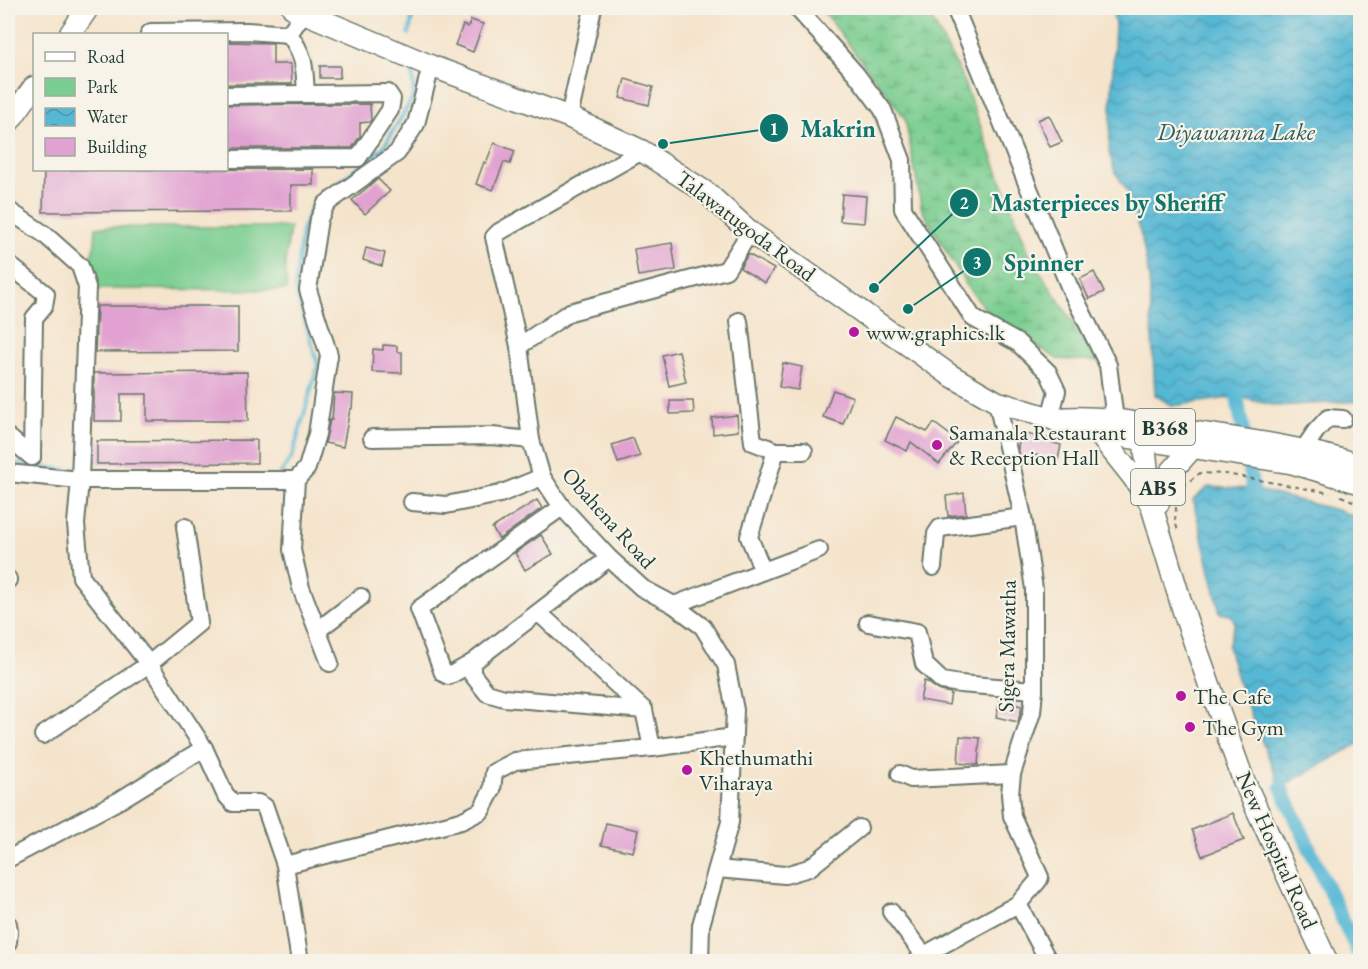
<svg xmlns="http://www.w3.org/2000/svg" width="1368" height="969" viewBox="0 0 1368 969" font-family="'EB Garamond',serif">
<style>
.green{fill:#7ace91;stroke:#4c8662;stroke-width:1.5}
.wetland{fill:url(#wetland-marsh);stroke:#4c8662;stroke-width:1.5}
.water{fill:url(#water-waves);stroke:#3a7a84;stroke-width:1.5}
.lines{fill:none;stroke-linecap:round;stroke-linejoin:round}
.stream{stroke:#56b8d4;stroke-width:4}
.canal{stroke:#56b8d4;stroke-width:14}
.building{fill:#e1a2d1}
.minor-casing{stroke:#6a7769;stroke-width:20}
.major-casing{stroke:#6a7769;stroke-width:24}
.path{stroke:#6a7769;stroke-width:2;stroke-dasharray:4.5 4.5;stroke-linecap:butt}
.minor{stroke:#fff;stroke-width:16}
.major{stroke:#fff;stroke-width:21}
.poi-dot{fill:#b5179e;stroke:#f7f3e8;stroke-width:2}
.labels{text-anchor:middle;dominant-baseline:central;stroke-width:4.5;stroke-linejoin:round;paint-order:stroke}
.shield{fill:#f7f3e8;stroke:#60746a;stroke-width:1.5}
.shield-label{font-size:21px;font-weight:bold;fill:#1f3d34}
.street-label{font-size:22px;fill:#1f3d34;stroke:#f7f3e8}
.poi-label{font-size:22px;fill:#1f3d34;stroke:#f7f3e8;text-anchor:start}
.water-label{font-size:24px;font-style:italic;fill:#2d5c5c;stroke:#f7f3e8}
.leader{fill:none;stroke:#0f766e;stroke-width:2}
.callout-dot{fill:#0f766e;stroke:#f7f3e8;stroke-width:2}
.mark-label{font-size:18px;text-anchor:middle;font-weight:bold;fill:#fff}
.callout-label{font-size:24px;text-anchor:middle;font-weight:bold;fill:#0f766e;stroke:#f7f3e8;stroke-width:4.5;stroke-linejoin:round;paint-order:stroke}
</style>
<defs>
<pattern id="wetland-marsh" width="20" height="14" patternUnits="userSpaceOnUse" patternTransform="scale(1.5)"><rect width="20" height="14" fill="#7ace91"/><path d="M1 5h8M5 5V1M11 12h8M15 12V8" fill="none" stroke="#63a877"/></pattern>
<pattern id="water-waves" width="16" height="10" patternUnits="userSpaceOnUse" patternTransform="scale(1.5)"><rect width="16" height="10" fill="#56b8d4"/><path d="M0 5q4-4 8 0t8 0" fill="none" stroke="#4797ad"/></pattern>
</defs>
<rect width="100%" height="100%" fill="#f7f3e8"/>
<filter id="ink" filterUnits="userSpaceOnUse"><feTurbulence type="fractalNoise" baseFrequency=".0167" numOctaves="2"/><feDisplacementMap in="SourceGraphic" scale="12" xChannelSelector="R" yChannelSelector="G"/><feConvolveMatrix kernelMatrix="1 2 1 2 8 2 1 2 1" color-interpolation-filters="sRGB"/></filter>
<filter id="wash" filterUnits="userSpaceOnUse"><feTurbulence type="fractalNoise" baseFrequency=".008" numOctaves="4" result="noise"/><feDisplacementMap in="SourceGraphic" scale="24" xChannelSelector="R" yChannelSelector="G"/><feGaussianBlur stdDeviation="1.35" result="paint"/><feColorMatrix in="noise" values="0 0 0 0 0 0 0 0 0 0 0 0 0 0 0 0 0 1.4 0 .05"/><feComposite in="paint" operator="in"/></filter>
<g filter="url(#wash)">
<rect width="100%" height="100%" fill="#f5e4cc"/>
<path class="green" d="M96 227H290L285 265 287 290 90 289 89 263 95 243Z"/>
<path class="wetland" d="M821 8H926L961 75 1031 258 1098 361 1057 359 990 315 967 286 922 210 905 118Z"/>
<g class="water">
<path d="M1112 8H1360V401L1277 406 1237 397 1172 406 1155 395 1149 277 1142 239 1127 190 1115 172 1109 152 1115 24Z"/>
<path d="M1208 487 1253 489 1341 511 1360 519V743L1281 787 1239 686 1228 646 1235 623 1231 615 1220 613 1193 500Z"/>
</g>
<g class="lines">
<g class="stream">
<path d="M409 34 413 13"/>
<path d="M8 462 75 471"/>
<path d="M86 471 117 472"/>
<path d="M280 474 292 457 318 365 295 287 302 231 314 202 383 148 414 96 412 68"/>
</g>
<g class="canal">
<path d="M1237 397 1253 489"/>
<path d="M1281 787 1360 957"/>
</g>
</g>
<g id="blocks">
<g class="building">
<path d="M471 20 483 24 473 52 455 45 463 25 468 27Z"/>
<path d="M226 42 273 43V64H291L292 84H226Z"/>
<rect x="320" y="66" width="20" height="12"/>
<path d="M625 79 653 87 649 105 620 98Z"/>
<path d="M370 104 371 120 369 122 360 123V136L352 148H226V105Z"/>
<path d="M1049 115 1062 142 1050 147 1038 120Z"/>
<path d="M494 143 515 151 510 164 504 162 493 190 476 184 484 162 486 163Z"/>
<path d="M313 169V185H291V211L43 212 44 170Z"/>
<path d="M378 179 390 191 365 214 352 200Z"/>
<path d="M842 194 866 196 864 223 840 221Z"/>
<path d="M672 243 676 270 638 276 634 249Z"/>
<path d="M366 248 385 253 382 266 363 260Z"/>
<path d="M748 254 774 269 765 283 740 268Z"/>
<path d="M1094 272 1104 292 1089 299 1080 279Z"/>
<path d="M97 306H238V351L95 352Z"/>
<path d="M383 345 397 346V352H402V373L372 372 373 349 383 350Z"/>
<path d="M679 351 686 382 669 386 662 355Z"/>
<path d="M783 363 802 367 798 390 779 387Z"/>
<path d="M247 372 248 421H147V394H121V421H94V373Z"/>
<path d="M833 390 853 397 843 424 823 417Z"/>
<path d="M334 393 353 394 352 409H350L343 447 325 443 330 420H332Z"/>
<path d="M670 401H693L694 413 670 414Z"/>
<path d="M737 415 738 431 713 434 712 418Z"/>
<path d="M896 417 927 432 934 423 958 441 939 464 911 442 907 451 885 440Z"/>
<path d="M1021 433 1054 440 1053 443 1061 445 1058 460 1035 455 1034 459 1020 456 1018 447Z"/>
<path d="M633 438 640 456 618 463 612 445Z"/>
<path d="M257 440V463L97 464V441Z"/>
<path d="M964 493 966 514 948 516 946 496Z"/>
<path d="M537 500 542 508 499 539 492 528Z"/>
<path d="M541 535 553 554 525 570 515 553Z"/>
<path d="M924 681 927 682 940 691 951 693 949 705 920 700Z"/>
<path d="M1000 701 1022 706 1018 722 996 717Z"/>
<path d="M960 736 980 738 978 765 958 763Z"/>
<path d="M1233 813 1244 840 1202 856 1192 830Z"/>
<path d="M606 823 638 830 633 852 601 845Z"/>
</g>
</g>
</g>
<g filter="url(#ink)">
<use href="#blocks" fill-opacity="0" stroke="#6a7769" stroke-width="1.5"/>
<g class="lines">
<defs>
<g id="minor">
<path d="M797 8 856 74 883 110 902 160 903 209 973 318 1018 343 1048 372 1057 391 1050 418"/>
<path d="M955 8 1069 286 1108 365 1115 420"/>
<path d="M304 12 289 34C306 58 304 66 306 94"/>
<path d="M149 34 151 32 247 31 289 34"/>
<path d="M226 95 388 93 392 99 390 110 358 158 226 159"/>
<path d="M569 117 593 8"/>
<path d="M642 151 499 232 494 237 519 346 531 440 542 477 562 507 609 558 642 588 674 605 703 627 726 665 735 710 730 822 701 925 700 962"/>
<path d="M8 210 44 234 80 266 87 287 80 480 76 524 81 577 149 664 204 748 225 794 233 803H258L265 807 285 865 300 962"/>
<path d="M8 264 46 294 44 306 34 318 32 457"/>
<path d="M739 321 753 442 776 451H804"/>
<path d="M519 346 570 312 726 270 750 232"/>
<path d="M8 437 32 457"/>
<path d="M372 438 492 436 531 440"/>
<path d="M1303 450 1316 431 1328 418 1343 419"/>
<path d="M8 473 80 480H296"/>
<path d="M412 502 446 505 500 494 542 477"/>
<path d="M609 558 472 663V674L487 693 504 698 644 710"/>
<path d="M933 567 936 534 940 528 1023 517"/>
<path d="M763 571 749 537 776 451"/>
<path d="M8 579V580"/>
<path d="M674 605 819 550"/>
<path d="M539 613 644 710 652 748"/>
<path d="M868 623 917 632 924 664 942 681 960 684 1034 690"/>
<path d="M318 630 361 597"/>
<path d="M330 663 301 588 292 550 296 480 307 468 317 434 329 355 308 290 319 219 326 204 397 153 416 124 431 66"/>
<path d="M472 663 449 676 443 673 419 609 562 507"/>
<path d="M43 735 149 664 199 623 185 527"/>
<path d="M900 774 911 779 1012 774"/>
<path d="M8 859 120 800 204 748"/>
<path d="M285 865 461 821 481 811 492 790 494 772 515 761 652 748 734 737"/>
<path d="M717 869 785 875 809 868 859 828"/>
<path d="M1018 904 1049 962"/>
<path d="M891 912 924 955"/>
<path d="M8 924 9 931 8 942"/>
<path d="M916 962 924 955 1018 904 1038 881 1040 877 1012 816 1010 794 1012 774 1032 712 1034 690V589L1023 517 997 402"/>
</g>
<g id="major">
<path d="M293 8 431 66 569 117 642 151 707 193 750 232 950 375 997 402 1050 418 1081 430 1292 463 1360 483"/>
<path d="M70 34 88 8"/>
<path d="M8 123 34 87"/>
<path d="M1066 418C1104 416 1142 424 1180 430 1241 439 1302 447 1360 465"/>
<path d="M1145 424 1144 440 1151 504 1185 616 1243 779 1327 962"/>
<path d="M1098 433 1133 477 1149 501"/>
<path d="M1158 504 1163 488 1171 472 1193 447"/>
</g>
</defs>
<use href="#minor" class="minor-casing"/>
<use href="#major" class="major-casing"/>
<g class="path">
<path d="M1183 486 1200 473 1226 474 1330 493"/>
<path d="M1341 496 1360 504"/>
<path d="M1176 507 1175 521 1178 531"/>
</g>
<use href="#minor" class="minor"/>
<use href="#major" class="major"/>
</g>
</g>
<g class="poi-dot">
<circle cx="854" cy="332" r="6"/>
<circle cx="937" cy="445" r="6"/>
<circle cx="1181" cy="696" r="6"/>
<circle cx="1190" cy="727" r="6"/>
<circle cx="687" cy="770" r="6"/>
</g>
<g class="labels">
<g class="shield">
<rect x="1135" y="409" width="60" height="36" rx="4.5"/>
<rect x="1131" y="469" width="54" height="36" rx="4.5"/>
</g>
<g class="shield-label">
<text x="1165" y="427">B368</text>
<text x="1158" y="487">AB5</text>
</g>
<g class="street-label">
<text transform="translate(746 226) rotate(37)">Talawatugoda Road</text>
<text transform="translate(609 518) rotate(48)">Obahena Road</text>
<text transform="translate(1007 646) rotate(-89)">Sigera Mawatha</text>
<text transform="translate(1277 850) rotate(66)">New Hospital Road</text>
</g>
<g class="poi-label">
<text x="866" y="332">www.graphics.lk</text>
<text x="949" y="432">Samanala Restaurant<tspan x="949" dy="25">&amp; Reception Hall</tspan></text>
<text x="1193" y="696">The Cafe</text>
<text x="1202" y="727">The Gym</text>
<text x="699" y="757">Khethumathi<tspan x="699" dy="25">Viharaya</tspan></text>
</g>
<g class="water-label">
<text x="1236" y="131">Diyawanna Lake</text>
</g>
</g>
<path class="leader" d="M663 144L774 128M874 288L964 203M908 309L977 262"/>
<g class="callout-dot">
<circle cx="663" cy="144" r="6"/>
<circle cx="874" cy="288" r="6"/>
<circle cx="908" cy="309" r="6"/>
<circle cx="774" cy="128" r="15"/>
<circle cx="964" cy="203" r="15"/>
<circle cx="977" cy="262" r="15"/>
</g>
<g class="mark-label">
<text x="774" y="135">1</text>
<text x="964" y="209">2</text>
<text x="977" y="269">3</text>
</g>
<g class="callout-label">
<text x="838" y="137">Makrin</text>
<text x="1107" y="211">Masterpieces by Sheriff</text>
<text x="1044" y="271">Spinner</text>
</g>
<rect width="1368" height="969" fill="none" stroke="#f7f3e8" stroke-width="30"/>
<rect x="33" y="33" width="195" height="138" fill="#f7f3e8" stroke="#a1aaa0" stroke-width="1.5"/>
<rect x="45" y="52" width="30" height="9" fill="#ffffff" stroke="#a1aaa0" stroke-width="1.5"/>
<text x="87" y="63" font-size="18" fill="#1f3d34">Road</text>
<rect x="45" y="78" width="30" height="18" fill="#7ace91" stroke="#a1aaa0" stroke-width="1.5"/>
<text x="87" y="93" font-size="18" fill="#1f3d34">Park</text>
<rect x="45" y="108" width="30" height="18" fill="url(#water-waves)" stroke="#a1aaa0" stroke-width="1.5"/>
<text x="87" y="123" font-size="18" fill="#1f3d34">Water</text>
<rect x="45" y="138" width="30" height="18" fill="#e1a2d1" stroke="#a1aaa0" stroke-width="1.5"/>
<text x="87" y="153" font-size="18" fill="#1f3d34">Building</text>
</svg>
